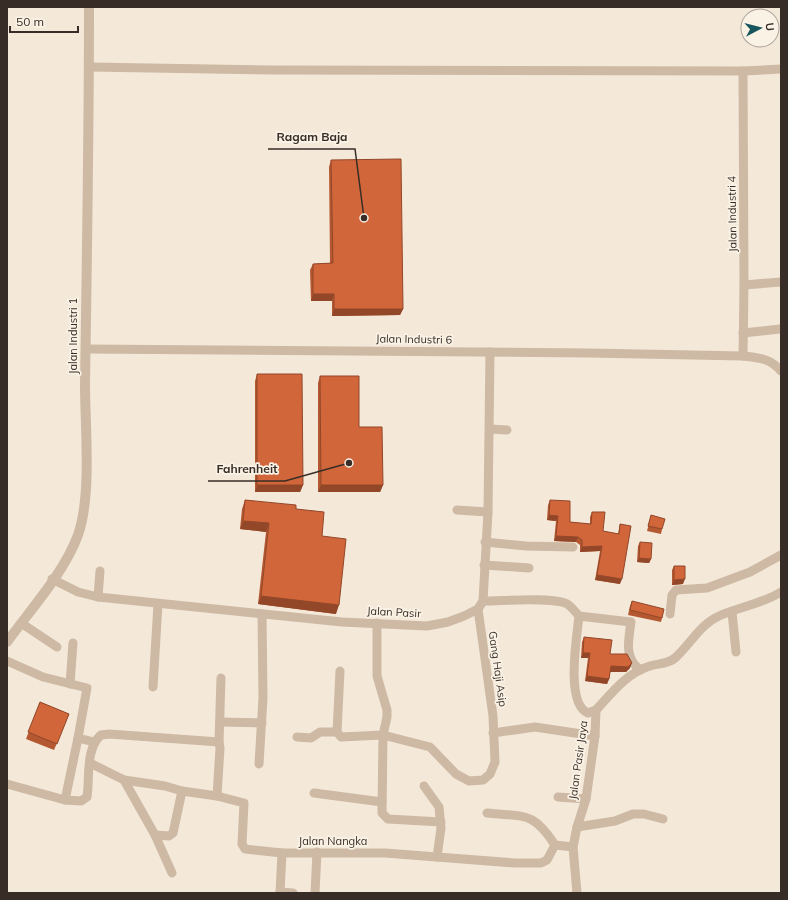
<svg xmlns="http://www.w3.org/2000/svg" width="788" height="900" viewBox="0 0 788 900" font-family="Mulish,sans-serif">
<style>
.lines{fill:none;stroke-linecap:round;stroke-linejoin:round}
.minor{stroke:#cdb9a4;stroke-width:9}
.tertiary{stroke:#cdb9a4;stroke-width:10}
.wall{fill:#b45832}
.shaded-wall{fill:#924729}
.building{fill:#d1663a;stroke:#924729}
.labels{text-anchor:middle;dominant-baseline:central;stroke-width:3.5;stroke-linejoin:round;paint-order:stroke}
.street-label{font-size:11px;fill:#372d26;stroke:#fbf2e6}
.leader{fill:none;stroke:#372d26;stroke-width:1.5}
.callout-dot{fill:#372d26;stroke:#fbf2e6;stroke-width:1.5}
.callout-label{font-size:12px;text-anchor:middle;font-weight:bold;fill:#372d26;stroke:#fbf2e6;stroke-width:3.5;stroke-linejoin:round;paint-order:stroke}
</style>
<rect width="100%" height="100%" fill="#f4e8d9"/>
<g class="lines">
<g class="minor">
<path d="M89 67 274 70 743 71 781 69"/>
<path d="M744 285 781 282"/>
<path d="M743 333 780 329"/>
<path d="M86 349 589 353 743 356C759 358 770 358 781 371"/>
<path d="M743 356 744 285 743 71"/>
<path d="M490 429 507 430"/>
<path d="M457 510 488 512"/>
<path d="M485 542 526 546 573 547"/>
<path d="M484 565 529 568"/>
<path d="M52 579 78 592 98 597 342 622 427 626 448 622 464 616 478 609 483 601 488 512 490 352"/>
<path d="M98 597 100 571"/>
<path d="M483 601C503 601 547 597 565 603 571 605 575 612 579 616 577 636 565 704 588 713L596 710"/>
<path d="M732 612 736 652"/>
<path d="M670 614 672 595 676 590 707 588 750 572 781 555"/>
<path d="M579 616 631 622C629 638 623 659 641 670"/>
<path d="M21 623 57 647"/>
<path d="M377 623V676L387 710V717L383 735 382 813 388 819 441 822"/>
<path d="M7 661 43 677 87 688 78 738 94 742"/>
<path d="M340 671 337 732 341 737 383 735 430 747 456 774 469 781 483 780 490 774 495 762 493 716 478 609"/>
<path d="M221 678 219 742 220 748 217 796 244 803 242 844 245 849 282 853H385L515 863H541L547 860 555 845"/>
<path d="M70 684 73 643"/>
<path d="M153 687 158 604"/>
<path d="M220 722 262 723"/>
<path d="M493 733 535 727 595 736"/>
<path d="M297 737 311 738 320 732H337"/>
<path d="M90 763 124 780 155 835 172 873"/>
<path d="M259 764 263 698 262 614"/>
<path d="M124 780 165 786 182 791"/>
<path d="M7 784 65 800 81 801 87 797C90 778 85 749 101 735L109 734 219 742"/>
<path d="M424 786 439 807 441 828 437 857"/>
<path d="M314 793 382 802"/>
<path d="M558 797 586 799"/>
<path d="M65 800 78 738"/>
<path d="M487 813C525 817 533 811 555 845L573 847"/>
<path d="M577 827 615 821 633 814H644L663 819"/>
<path d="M155 835 169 836 173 833 182 791 217 796"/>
<path d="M280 892 293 893"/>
<path d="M280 893 282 853"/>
<path d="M315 893 317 852"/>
<path d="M577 893 573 847 577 827 586 799 595 736 596 710C611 694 626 674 647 667 656 663 667 665 675 658 691 644 699 625 719 616 739 607 762 604 781 592"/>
</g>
<path class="tertiary" d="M7 642C31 609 64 573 78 535 92 495 85 427 85 384 87 258 89 133 89 7"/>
</g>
<g class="wall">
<path d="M331 160 403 309 400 315 332 316V301H311L310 270 313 264 330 263 329 167Z"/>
<path d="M257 374 303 485 300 492H255V381Z"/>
<path d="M320 376 359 427 383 485 380 492H318V383Z"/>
<path d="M245 500 296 509 322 536 336 614 258 604 266 532 240 529 242 509Z"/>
<path d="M550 500 570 522 590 524V517L592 512 603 531 618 534 620 524V584L595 580 600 551 580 552V545L576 542 554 541 556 521 547 520 548 505Z"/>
<path d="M651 515 662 529 661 534 647 531Z"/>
<path d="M640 542 651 559 649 563 637 562 638 546Z"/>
<path d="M674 566 683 584 672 585V570Z"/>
<path d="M632 601 662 618 661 622 628 615 630 606Z"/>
<path d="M584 637 610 654 630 668 626 672H610L609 679 607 684 585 681 588 658H581L582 642Z"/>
<path d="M40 702 69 714 54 750 26 739Z"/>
</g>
<g class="shaded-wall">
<path d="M313 294H334L332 301H311Z"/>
<path d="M334 309H403L400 315 332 316Z"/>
<path d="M257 485H303L300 492H255Z"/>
<path d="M321 485H383L380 492H318Z"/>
<path d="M549 515 558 516 556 521 547 520Z"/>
<path d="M243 521 269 523 266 532 240 529Z"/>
<path d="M556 536 578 537 576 542 554 541Z"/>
<path d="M602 546 600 551 580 552 582 547Z"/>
<path d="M639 558 651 559 649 563 637 562Z"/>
<path d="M597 575 622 579 620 584 595 580Z"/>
<path d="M685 579 683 584 672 585 674 580Z"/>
<path d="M261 596 339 605 336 614 258 604Z"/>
<path d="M583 653H590L588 658H581Z"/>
<path d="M632 663 630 668 626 672H609L611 666Z"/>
<path d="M587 676 609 679 607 684 585 681Z"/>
</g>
<g class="building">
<path d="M401 159 403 309H334V294H313V264L333 263 331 160Z"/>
<path d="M257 374H302L303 485H257Z"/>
<path d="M320 376H359V427H382L383 485H321Z"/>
<path d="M245 500 296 505V509L324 512 322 536 346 539 339 605 261 596 269 523 243 521Z"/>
<path d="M550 500 570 501V522L591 524 592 512H605L603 531 619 534 620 524 631 526 622 579 597 575 602 546 582 547V540L578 537 556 536 558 516 549 515Z"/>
<path d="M651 515 665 519 662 529 648 526Z"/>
<path d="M640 542 652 543 651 559 639 558Z"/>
<path d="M674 566H685V579L674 580Z"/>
<path d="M632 601 664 609 662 618 630 610Z"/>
<path d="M584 637 612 640 610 654H627L632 663 628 667 611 666 609 679 587 676 590 653H583Z"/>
<path d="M40 702 69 714 57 744 28 732Z"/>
</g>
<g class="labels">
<g class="street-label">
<text transform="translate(732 214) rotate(-91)">Jalan Industri 4</text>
<text transform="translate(73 336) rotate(-90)">Jalan Industri 1</text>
<text transform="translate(414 339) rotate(1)">Jalan Industri 6</text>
<text transform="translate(394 612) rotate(3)">Jalan Pasir</text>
<text transform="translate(498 669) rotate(82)">Gang Haji Asip</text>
<text transform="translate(578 760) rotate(-82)">Jalan Pasir Jaya</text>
<text x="333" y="841">Jalan Nangka</text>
</g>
</g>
<path class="leader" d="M364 218L355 149H268M349 463L285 481H208"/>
<g class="callout-dot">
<circle cx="364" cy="218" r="4"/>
<circle cx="349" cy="463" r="4"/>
</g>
<g class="callout-label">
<text x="312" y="141">Ragam Baja</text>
<text x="247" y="473">Fahrenheit</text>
</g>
<rect width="788" height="900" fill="none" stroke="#372d26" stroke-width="16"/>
<g transform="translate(760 28) rotate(83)"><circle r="19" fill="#fbf2e6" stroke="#ada399"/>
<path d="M0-3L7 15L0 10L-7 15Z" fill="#18555d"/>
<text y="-6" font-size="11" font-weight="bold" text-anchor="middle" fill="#372d26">U</text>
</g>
<path d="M10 26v6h68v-6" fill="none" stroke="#372d26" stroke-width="2"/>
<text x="16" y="26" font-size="12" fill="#372d26" stroke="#fbf2e6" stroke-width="3" paint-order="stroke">50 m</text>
</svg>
